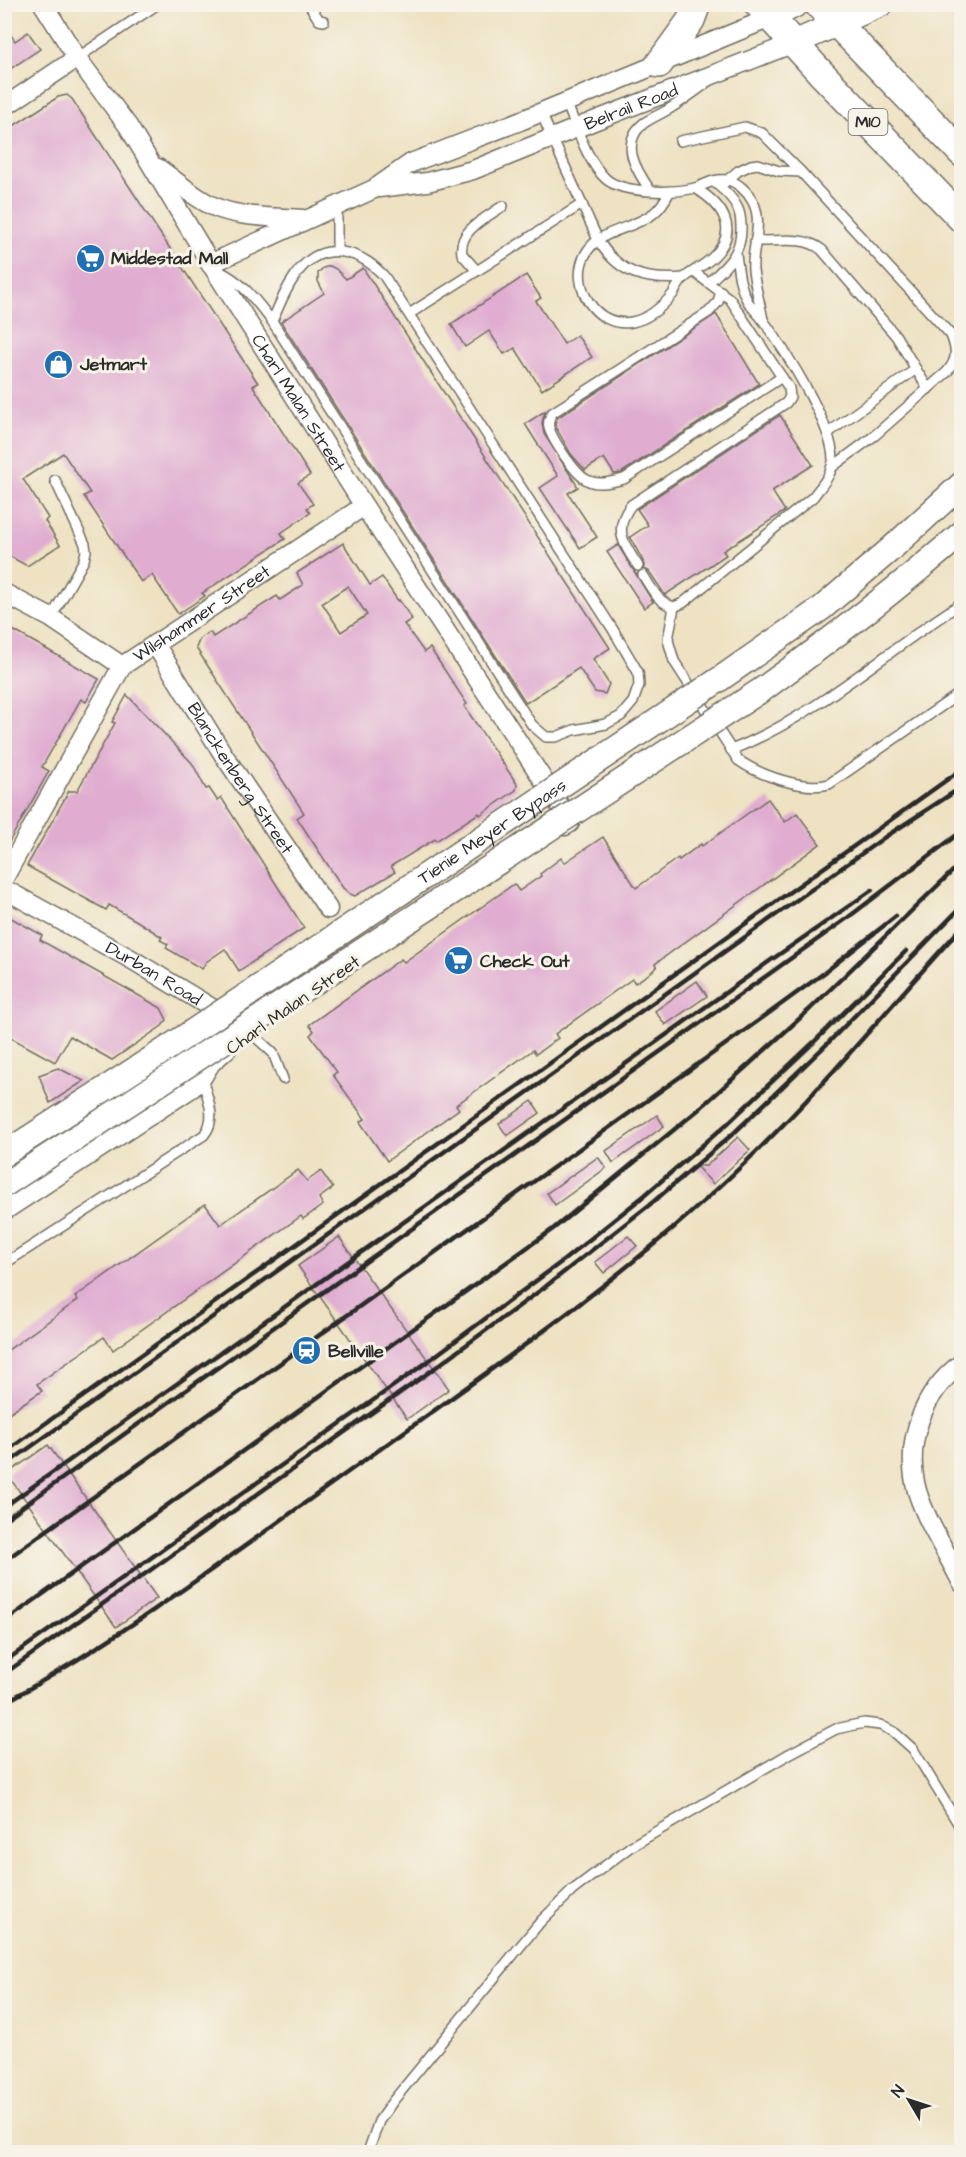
<svg xmlns="http://www.w3.org/2000/svg" width="966" height="2157" viewBox="0 0 966 2157" font-family="'Architects Daughter',sans-serif">
<style>
.building{fill:#e0add1;fill-rule:evenodd}
.lines{fill:none;stroke-linecap:round;stroke-linejoin:round}
.lane-casing{stroke:#6f6b60;stroke-width:12}
.street-casing{stroke:#6f6b60;stroke-width:21}
.secondary-casing{stroke:#6f6b60;stroke-width:27}
.primary-casing{stroke:#6f6b60;stroke-width:30}
.lane{stroke:#fff;stroke-width:9}
.street{stroke:#fff;stroke-width:18}
.secondary{stroke:#fff;stroke-width:24}
.primary{stroke:#fff;stroke-width:27}
.rail{stroke:#2b2b2b;stroke-width:4.5}
.secondary-bridge-casing{stroke:#6f6b60;stroke-width:27;stroke-linecap:butt}
.secondary-bridge{stroke:#fff;stroke-width:24}
.labels{text-anchor:middle;dominant-baseline:central;stroke-width:6;stroke-linejoin:round;paint-order:stroke}
.shield{fill:#f7f3e8;stroke:#686764;stroke-width:1.5}
.shield-label{font-size:16px;font-weight:bold;fill:#2b2b2b}
.street-label{font-size:18px;fill:#2b2b2b;stroke:#f7f3e8}
.poi-label{font-size:18px;font-weight:bold;fill:#2b2b2b;stroke:#f7f3e8;text-anchor:start}
</style>
<rect width="100%" height="100%" fill="#f7f3e8"/>
<filter id="ink" filterUnits="userSpaceOnUse"><feTurbulence type="fractalNoise" baseFrequency=".0167" numOctaves="2"/><feDisplacementMap in="SourceGraphic" scale="12" xChannelSelector="R" yChannelSelector="G"/><feConvolveMatrix kernelMatrix="1 2 1 2 8 2 1 2 1" color-interpolation-filters="sRGB"/></filter>
<filter id="wash" filterUnits="userSpaceOnUse"><feTurbulence type="fractalNoise" baseFrequency=".008" numOctaves="4" result="noise"/><feDisplacementMap in="SourceGraphic" scale="24" xChannelSelector="R" yChannelSelector="G"/><feGaussianBlur stdDeviation="1.35" result="paint"/><feColorMatrix in="noise" values="0 0 0 0 0 0 0 0 0 0 0 0 0 0 0 0 0 1.4 0 .05"/><feComposite in="paint" operator="in"/></filter>
<g filter="url(#wash)">
<rect width="100%" height="100%" fill="#eee2c3"/>
<g id="blocks">
<g class="building">
<path d="M4 25 15 41 28 32 40 49 4 73Z"/>
<path d="M67 95 72 99 258 383 253 386 310 475 298 483 313 504 307 508 310 513 281 533 285 539 202 593 205 596 178 614 152 575 141 582 84 496 90 493 63 453 23 479 48 518 45 521 60 545 27 566 4 553V132L58 97Z"/>
<path d="M330 266 336 269 346 279 363 268 610 648 593 659 609 684 605 694 595 692 579 668 526 703 281 322 324 293 318 281V273L323 268Z"/>
<path d="M526 275 541 298 536 301 564 344 577 335 592 357 542 390 515 348 504 354 489 331 465 347 451 324Z"/>
<path d="M716 314 759 384 621 473 614 474 604 458 585 470 571 454 559 433 555 425 557 418Z"/>
<path d="M545 411 542 423 544 434 578 487 568 493 597 537 580 548 540 488 558 476 525 424Z"/>
<path d="M780 415 813 465 772 491 785 511 723 551 726 555 665 595 649 571 644 569V563L630 537 648 525 637 509Z"/>
<path d="M343 543 370 585 382 577 398 601 399 600 412 619 404 624 424 652 430 648 467 704 464 706 517 784 516 790 480 815 479 813 436 841 435 839 391 866 395 872 355 896 350 894 343 888 297 818 304 813 196 648 200 638 210 632 213 637 277 596 280 600 303 585 297 573ZM348 586 367 615 341 632 322 603Z"/>
<path d="M618 545 653 602 644 608 607 552Z"/>
<path d="M4 625 99 679 86 702 81 699 42 767 49 771 4 851Z"/>
<path d="M127 695 192 763 206 789 209 788 217 800 221 797 304 928 239 971 225 949 206 962 202 969 166 948 168 944 160 940 162 937 137 921 109 905 106 910 27 866 69 791H77L115 723 112 722Z"/>
<path d="M768 799 785 822 797 813 820 844 655 964 657 967 646 976 635 983 632 979 555 1034 558 1038 536 1054 533 1050 456 1105 459 1109 387 1161 360 1122 365 1119 333 1075 337 1072 310 1035 314 1031 309 1025 401 959 404 962 514 884 519 891 541 876 540 874 561 858 564 863 603 837 636 888 678 858 679 860 701 844 702 846Z"/>
<path d="M4 914 42 935 40 940 161 1008 167 1020 162 1026 112 1060 70 1036 55 1062 4 1034Z"/>
<path d="M697 981 707 996 665 1025 655 1011Z"/>
<path d="M58 1068 84 1081 50 1103 39 1075Z"/>
<path d="M532 1101 540 1113 507 1136 499 1124Z"/>
<path d="M657 1115 664 1126 613 1163 606 1151Z"/>
<path d="M738 1137 750 1150 713 1184 696 1166H706Z"/>
<path d="M598 1157 606 1168 555 1205 547 1193Z"/>
<path d="M298 1170 307 1181 321 1171 333 1188 319 1198 323 1205 303 1219 301 1216 113 1350 104 1337 37 1384 42 1391 4 1416V1353L78 1300 75 1297 205 1204 220 1225Z"/>
<path d="M628 1236 637 1246 604 1273 595 1262Z"/>
<path d="M339 1237 449 1389 407 1419 298 1266Z"/>
<path d="M48 1445 157 1598 116 1627 7 1474Z"/>
</g>
</g>
</g>
<g filter="url(#ink)">
<use href="#blocks" fill-opacity="0" stroke="#6f6b60" stroke-width="1.5"/>
<g class="lines">
<defs>
<g id="lane">
<path d="M309 4 319 20 324 21"/>
<path d="M77 58 158 4"/>
<path d="M566 102C576 125 587 162 606 179 623 194 674 193 695 188 705 185 715 178 726 180 737 181 748 192 753 202 764 223 751 249 753 270 755 287 760 303 763 320"/>
<path d="M541 113 598 240C619 274 645 281 684 278"/>
<path d="M680 141 745 127 762 133 801 172 951 335C957 351 958 359 947 372L874 436 831 468"/>
<path d="M724 183 738 171 751 165 758 164 779 171 801 172"/>
<path d="M650 190C636 170 619 143 644 123 651 118 661 114 669 109 681 102 693 93 704 85"/>
<path d="M670 191C666 199 661 207 654 213 633 230 598 229 585 255 569 285 596 329 632 322 648 319 663 306 673 294 676 289 679 283 683 279 692 271 704 266 713 257 741 230 722 204 695 188"/>
<path d="M337 205V251"/>
<path d="M755 241C777 242 804 235 822 250L896 336 928 389"/>
<path d="M219 271C243 282 256 301 272 321L532 725 546 737H556L574 730 606 724 621 716 633 702 639 685 638 672 612 628 384 276C356 246 317 240 293 279 284 292 279 307 272 321"/>
<path d="M477 271 462 254C458 230 486 218 503 206"/>
<path d="M709 282C727 266 742 253 741 227 741 220 740 211 736 205 731 195 721 188 713 181"/>
<path d="M721 291 718 302 709 312 552 413C549 418 547 424 550 431 555 443 575 474 587 480 598 486 611 482 624 479L782 377"/>
<path d="M409 314 582 204"/>
<path d="M828 433 916 369"/>
<path d="M638 566C623 543 613 529 631 505L786 403 790 397 789 388 730 299 694 272"/>
<path d="M643 575C652 589 657 602 674 607L683 603 813 497C821 486 832 475 833 461 834 426 784 349 763 320 758 313 750 307 746 298 739 284 738 269 736 254"/>
<path d="M674 607 668 640 674 661 738 760C759 775 804 791 829 784L962 692"/>
<path d="M51 618 84 560 86 551 85 544 55 480"/>
<path d="M731 750C817 716 884 652 962 603"/>
<path d="M249 1031 273 1053 283 1079"/>
<path d="M4 1264 204 1135C218 1118 207 1097 202 1079"/>
<path d="M368 2152 379 2121 393 2101 541 1921 573 1890 630 1847 789 1754 836 1729 864 1723 880 1725 894 1732 913 1749 962 1830"/>
</g>
<g id="street">
<path id="s1" d="M43 4 77 58 128 126 214 269 364 506 557 801 570 823 565 826"/>
<path d="M4 107 77 58"/>
<path d="M158 168C178 182 198 201 220 209 246 218 276 217 303 219"/>
<path id="s2" d="M379 188 427 182 473 170 594 121 794 43"/>
<path d="M210 264 374 189 411 163 520 121 770 18"/>
<path d="M4 593 51 618 122 666"/>
<path id="s3" d="M155 644 223 754 328 909"/>
<path id="s4" d="M4 878 122 666 364 506"/>
<path id="s5" d="M4 889 131 959 230 1019"/>
<path d="M4 1211 192 1088 200 1081 211 1063 227 1049"/>
<path d="M962 1363C922 1393 904 1443 917 1491 927 1523 947 1553 962 1583"/>
</g>
<g id="secondary">
<path d="M770 18 797 4"/>
<path d="M794 43 881 4"/>
<path d="M717 681 822 608 892 548 962 484"/>
<path d="M763 689C831 640 898 588 962 533"/>
</g>
<g id="primary">
<path d="M758 4 820 72 962 219"/>
<path d="M818 4 962 153"/>
<path d="M659 64 691 20 697 4"/>
</g>
</defs>
<use href="#lane" class="lane-casing"/>
<use href="#street" class="street-casing"/>
<use href="#secondary" class="secondary-casing"/>
<use href="#primary" class="primary-casing"/>
<use href="#lane" class="lane"/>
<use href="#street" class="street"/>
<use href="#secondary" class="secondary"/>
<use href="#primary" class="primary"/>
<g class="rail">
<path d="M4 1453 962 769"/>
<path d="M4 1466 885 837 962 787"/>
<path d="M4 1507 774 958 872 890"/>
<path d="M4 1520 846 919 962 831"/>
<path d="M4 1561 765 1016 824 973 896 916"/>
<path d="M4 1622 553 1229 698 1110 746 1067 809 1010 962 862"/>
<path d="M4 1662 423 1365 564 1260 645 1195 727 1124 814 1042 906 951"/>
<path d="M4 1674 428 1373 545 1287 653 1202 735 1132 779 1090 827 1044 962 906"/>
<path d="M4 1703C128 1634 240 1549 355 1467 493 1368 635 1272 756 1152 829 1081 893 1002 962 927"/>
</g>
<defs>
<g id="secondary-bridge">
<path id="s6" d="M4 1154 165 1050 717 681"/>
<path d="M4 1185 763 689"/>
</g>
</defs>
<use href="#secondary-bridge" class="secondary-bridge-casing"/>
<use href="#secondary-bridge" class="secondary-bridge"/>
</g>
</g>
<defs>
<symbol id="supermarket-disc" viewBox="-11 -11 22 22"><circle r="9.5" fill="#1f6fb2" stroke="#f7f3e8"/><path d="M-6-5.5h2.5l.6 2H6L4.5 2H-2.5L-4.4-4H-6ZM-1.5 3.2a1.3 1.3 0 1 0 .1 0ZM3 3.2a1.3 1.3 0 1 0 .1 0Z" fill="#fff"/></symbol>
<symbol id="shop-disc" viewBox="-11 -11 22 22"><circle r="9.5" fill="#1f6fb2" stroke="#f7f3e8"/><path d="M-5-2.5h2.3a2.7 3.5 0 0 1 5.4 0H5L5.5 6h-11ZM-1.5-2.5h3a1.5 2.3 0 0 0-3 0Z" fill="#fff"/></symbol>
<symbol id="station-disc" viewBox="-11 -11 22 22"><circle r="9.5" fill="#1f6fb2" stroke="#f7f3e8"/><path d="M-3-6H3Q5-6 5-4V2Q5 4 3 4L4.5 6H3L1.5 4h-3L-3 6H-4.5L-3 4Q-5 4-5 2V-4Q-5-6-3-6ZM-3.5-4v3h7v-3ZM-3.5 1v1.5H-2V1ZM2 1v1.5H3.5V1Z" fill="#fff"/></symbol>
</defs>
<g fill-rule="evenodd">
<use href="#supermarket-disc" x="74" y="242" width="33" height="33"/>
<use href="#shop-disc" x="42" y="348" width="33" height="33"/>
<use href="#supermarket-disc" x="442" y="944" width="33" height="33"/>
<use href="#station-disc" x="290" y="1334" width="33" height="33"/>
</g>
<g class="labels">
<rect class="shield" x="848.5" y="109" width="39" height="26" rx="4.5"/>
<g class="shield-label">
<text x="868" y="122">M10</text>
</g>
<g class="street-label">
<text stroke="none"><textPath href="#s2" startOffset="266">Belrail Road</textPath></text>
<text stroke="none"><textPath href="#s1" startOffset="474">Charl Malan Street</textPath></text>
<text stroke="none"><textPath href="#s4" startOffset="338">Wilshammer Street</textPath></text>
<text stroke="none"><textPath href="#s3" startOffset="159">Blanckenberg Street</textPath></text>
<text stroke="none"><textPath href="#s6" startOffset="585">Tienie Meyer Bypass</textPath></text>
<text stroke="none"><textPath href="#s5" startOffset="172">Durban Road</textPath></text>
<text transform="translate(293 1005) rotate(-35)">Charl Malan Street</text>
</g>
<g class="poi-label">
<text x="111" y="258">Middestad Mall</text>
<text x="80" y="364">Jetmart</text>
<text x="480" y="961">Check Out</text>
<text x="328" y="1351">Bellville</text>
</g>
</g>
<rect width="966" height="2157" fill="none" stroke="#f7f3e8" stroke-width="24"/>
<g transform="translate(909 2100) rotate(309)" stroke="#f7f3e8" stroke-width="4.5" paint-order="stroke">
<path d="M0-4.5L10 22L0 15L-10 22Z" fill="#2b2b2b"/>
<text y="-9" font-size="16" font-weight="bold" text-anchor="middle" fill="#2b2b2b">N</text>
</g>
</svg>
